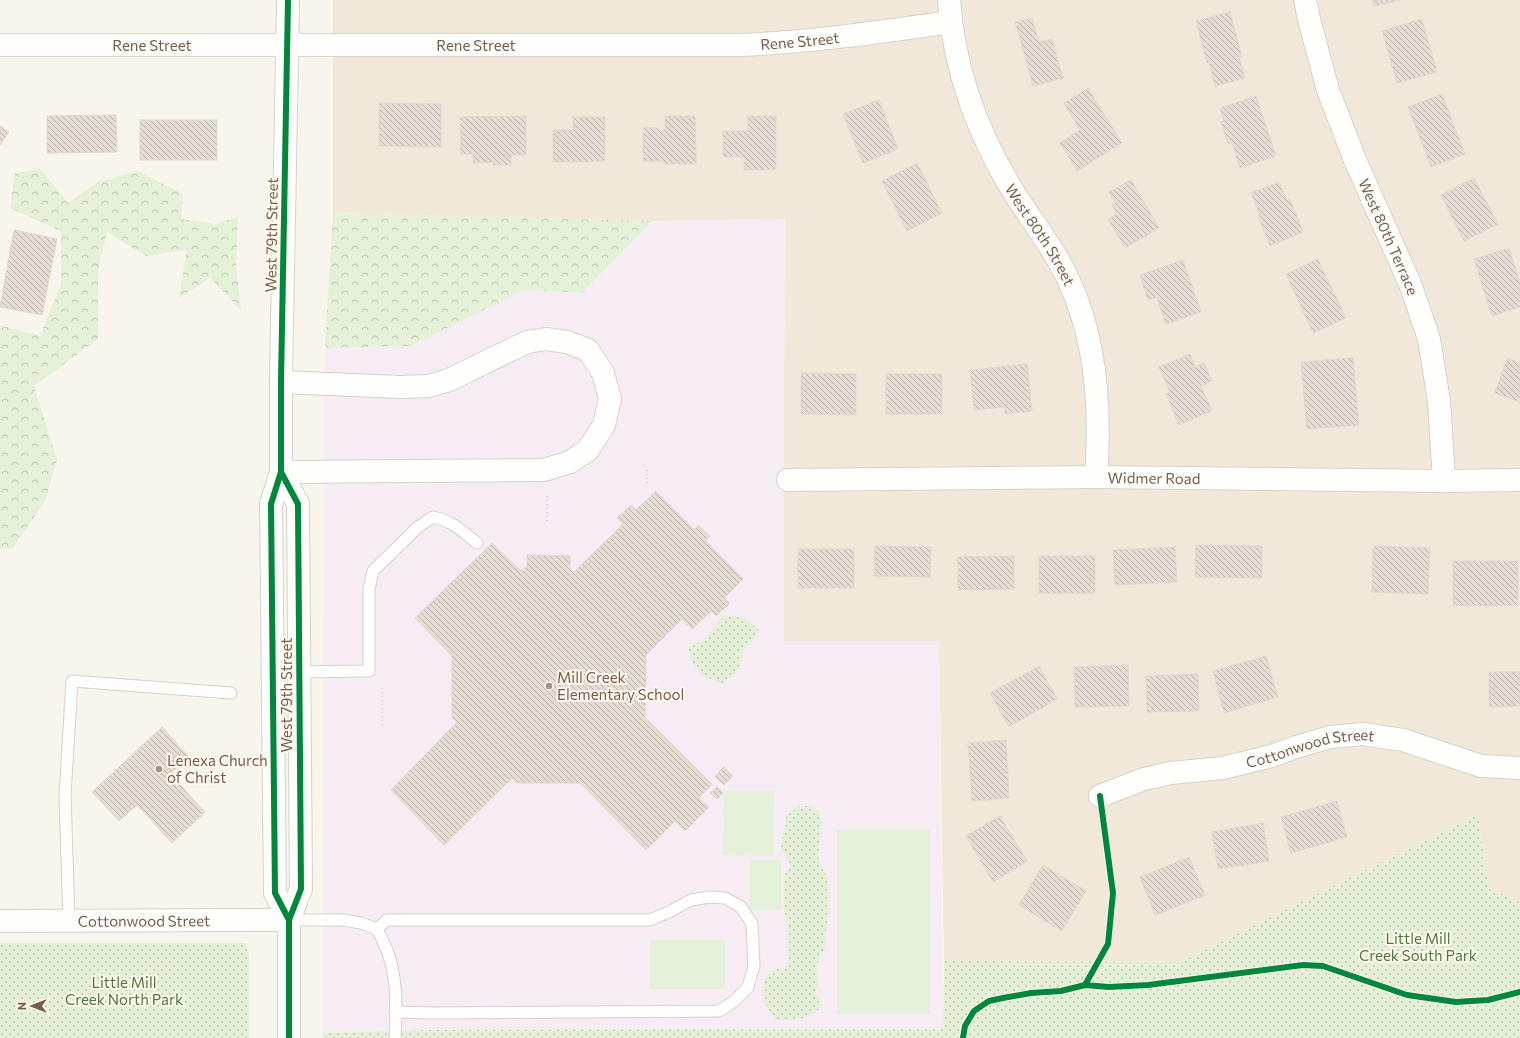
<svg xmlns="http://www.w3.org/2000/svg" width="1520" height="1038" viewBox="0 0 1520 1038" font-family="Commissioner,sans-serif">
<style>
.residential{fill:#f1e8da}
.education{fill:#f5ecf4}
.grass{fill:#e4f0d7}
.forest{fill:url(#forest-crowns)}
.park{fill:url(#park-dots)}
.building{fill:url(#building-back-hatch);stroke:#e1d8cf}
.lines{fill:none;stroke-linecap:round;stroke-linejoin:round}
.service-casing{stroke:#d7d2cb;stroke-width:13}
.minor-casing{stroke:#d7d2cb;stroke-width:24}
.tertiary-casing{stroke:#d7d2cb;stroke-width:24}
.path{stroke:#dbd5ce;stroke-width:2.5;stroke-dasharray:1 3;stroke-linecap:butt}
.service{stroke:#fefefc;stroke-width:11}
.minor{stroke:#fefefc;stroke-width:22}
.tertiary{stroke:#fefefc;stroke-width:22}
.cycleway-casing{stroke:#fff9ef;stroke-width:8}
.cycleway{stroke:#00873e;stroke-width:6}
.poi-dot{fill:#a59283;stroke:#fff9ef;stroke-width:1.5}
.labels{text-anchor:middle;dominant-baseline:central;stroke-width:4;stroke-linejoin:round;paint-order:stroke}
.street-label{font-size:15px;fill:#795d4a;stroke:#fff9ef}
.poi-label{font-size:15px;fill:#795d4a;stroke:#fff9ef;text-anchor:start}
.park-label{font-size:15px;fill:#4d793f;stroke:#fff9ef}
</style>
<defs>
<pattern id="forest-crowns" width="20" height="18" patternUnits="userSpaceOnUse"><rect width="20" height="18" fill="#e4f0d7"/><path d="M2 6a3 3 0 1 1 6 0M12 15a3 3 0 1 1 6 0" fill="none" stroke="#bec6b0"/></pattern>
<pattern id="park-dots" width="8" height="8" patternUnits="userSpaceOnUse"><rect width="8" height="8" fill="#e4f0d7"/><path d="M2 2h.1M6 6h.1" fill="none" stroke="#bec6b0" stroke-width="1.8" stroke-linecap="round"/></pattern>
<pattern id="building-back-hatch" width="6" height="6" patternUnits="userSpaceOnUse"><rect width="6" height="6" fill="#e5ddd4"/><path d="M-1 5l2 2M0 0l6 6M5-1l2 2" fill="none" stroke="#beb6ae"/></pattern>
</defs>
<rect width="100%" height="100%" fill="#f8f5ed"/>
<path class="residential" d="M333 0H1520V901L1489 889 1478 815 1180 962 944 961 939 641H784V375L785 219 652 221 333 213Z"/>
<path class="education" d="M786 219 784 375V641H939L943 1029 427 1030 323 1033V687L325 348 411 346 524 290 582 293 652 221Z"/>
<g class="grass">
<path d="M724 791H774L773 856 723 855Z"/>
<rect x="837" y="830" width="93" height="184"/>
<rect x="750" y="860" width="31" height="50"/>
<rect x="650" y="940" width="75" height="49"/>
</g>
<g class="forest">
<path d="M40 169 68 203 96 183 137 171 183 194 181 219 216 224 238 217 236 264 241 310 210 278 179 298 187 250 146 256 107 232 98 270V339L34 386 57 460 45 501 13 548 0 549V325L40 336 61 284V231L10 208 15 173Z"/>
<path d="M333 213 652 221 582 293 524 290 411 346 325 348Z"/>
</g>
<g class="park">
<path d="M725 615 744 618 758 629 759 634 741 653 740 666 733 676 723 683 700 675 691 660 688 647 703 640Z"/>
<path d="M799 806H808L819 811 822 824 818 857 828 879 829 912 826 930 825 948 816 967 818 984 815 993 821 999V1007C807 1022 795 1019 775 1020L764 1002 763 983 767 975 774 969 786 968 788 960 787 923 784 916V875L790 868 788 860 781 849 783 831 786 826V816Z"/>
<path d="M1478 815 1489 889 1520 901V1038H324L323 1033 427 1030 943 1029 944 961 1180 962Z"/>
<path d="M0 943H246L249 957V1038H0Z"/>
</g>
<g class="building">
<path d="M1372 0H1401L1374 6Z"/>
<path d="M1230 12 1242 57H1239L1245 78 1215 86 1209 62 1207 63 1196 21Z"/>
<path d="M1032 18 1039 42 1052 39 1063 78 1033 86 1015 22Z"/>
<path d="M1422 19 1437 72 1397 83 1382 31Z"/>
<path d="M1088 88 1122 143 1077 171 1060 143 1080 130 1064 103Z"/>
<path d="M1442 94 1465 154 1431 167 1408 107Z"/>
<path d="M1256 96 1276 156 1240 168 1232 143 1228 144 1221 122 1224 121 1220 108Z"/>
<path d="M879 100 898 149 863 163 843 114Z"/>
<path d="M379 103 441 104V147L379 146Z"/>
<path d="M116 115 117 152 47 153V116Z"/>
<path d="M526 116V155H511V165H493V162L473 163V154H461L460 117Z"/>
<path d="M665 116H695L696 164H664V161H643V128H658V130H665Z"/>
<path d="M748 116H776V169L744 170V157H723V131H748Z"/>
<path d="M573 117H605V161L553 162V130H573Z"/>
<rect x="140" y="120" width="77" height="40"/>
<path d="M0 126 9 132 0 145Z"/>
<path d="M917 163 942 213 907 231 882 181Z"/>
<path d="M1474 178 1498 224 1464 241 1441 195Z"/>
<path d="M1131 180 1159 228 1125 248 1108 219 1117 214 1112 205 1115 203 1109 192Z"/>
<path d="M1279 182 1287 200 1290 199 1303 232 1270 246 1258 216 1260 215 1251 193Z"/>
<path d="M14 230 57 239 42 315 0 307Z"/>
<path d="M1509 248 1520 282V307L1492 316 1474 259Z"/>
<path d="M1318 259 1346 318 1313 333 1286 274Z"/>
<path d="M1183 260 1201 312 1166 324 1158 301V297L1148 300 1140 275Z"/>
<path d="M1190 354 1195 367 1204 363 1212 381 1201 386 1212 411 1179 425 1166 394 1170 392 1159 367Z"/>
<path d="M1353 358 1359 425 1307 429 1301 362Z"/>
<path d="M1507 358 1520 363V402L1495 393Z"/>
<path d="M1027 364 1032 411 1005 414 1004 407 974 410 970 370Z"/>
<path d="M801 373 856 374V415L801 414Z"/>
<rect x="886" y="374" width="56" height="40"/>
<path d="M656 491 695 530 698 525 710 536 705 540 743 579 724 598 730 603 716 616 711 611 692 629 682 619 646 655 645 717 712 784 699 798 709 807 685 831 675 821 646 850 580 783H517L512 778 444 845 391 790 457 722 452 718V656L415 618 492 543 521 571 527 567V555L570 556V568L574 572 623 524 617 518 631 505 636 510Z"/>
<path d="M1196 545 1262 546V578L1195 577Z"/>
<path d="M875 546 931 547 930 577 874 576Z"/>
<path d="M1373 546 1430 548 1428 594 1372 592Z"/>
<path d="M1175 547 1177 582 1115 585 1113 550Z"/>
<rect x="798" y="549" width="56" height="39"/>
<path d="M1014 556V589L958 590V557Z"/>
<rect x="1039" y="556" width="56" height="37"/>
<path d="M1453 561H1518V605L1453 606Z"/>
<path d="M1266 656 1278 697 1224 713 1213 671Z"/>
<path d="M1128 665 1129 706 1075 707 1074 667Z"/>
<path d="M1039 666 1057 699 1009 727 990 693Z"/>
<path d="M1489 672H1520V706L1489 707Z"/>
<path d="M1198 674 1199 711 1147 712 1146 676Z"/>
<path d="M162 727 189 757 170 774 205 812 172 843 137 805 119 821 92 792Z"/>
<path d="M1006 740 1009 798 972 801 968 743Z"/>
<path d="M724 767 733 776 724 785 715 776Z"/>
<path d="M717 787 723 793 717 799 710 793Z"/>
<path d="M1337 801 1347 837 1291 853 1281 817Z"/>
<path d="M1000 816 1027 861 993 882 966 836Z"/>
<path d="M1263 823 1269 861 1218 869 1212 832Z"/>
<path d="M1189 857 1205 895 1155 915 1140 877Z"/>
<path d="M1043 865 1086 891 1062 931 1019 905Z"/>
</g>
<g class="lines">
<defs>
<g id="service">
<path d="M299 672 369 671V589L373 571 418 527 433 517C453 521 462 531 477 543"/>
<path d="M289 920H343L361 923 377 929C384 943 391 957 393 973 397 991 396 1019 395 1038"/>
<path d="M69 921 65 795 72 681 231 693"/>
<path d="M377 929 387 920H649L669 912 691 900 709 897 725 898 741 907 752 924 754 966 748 987 733 1002 719 1011 436 1013 395 1012"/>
</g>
<g id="minor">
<path id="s1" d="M949 0C954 70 979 137 1016 196 1034 224 1055 250 1069 281 1097 341 1101 411 1096 477"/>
<path id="s2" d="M1305 0 1310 23 1328 90 1355 160 1411 286 1429 339 1439 401 1444 481"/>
<path id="s3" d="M0 45H741C811 42 881 32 950 22"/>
<path d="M281 382 400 387 429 386 449 380 527 342 546 339 567 342 588 350 603 373 610 399 604 425 588 450 570 462 544 470 281 472"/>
<path id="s4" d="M788 480 1096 477 1444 481 1520 480"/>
<path id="s5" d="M1100 796 1144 779 1171 773 1223 768 1272 756 1296 747 1330 737 1363 734 1403 740 1481 766 1520 768"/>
<path id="s6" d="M0 921 289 920"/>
</g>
<g id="tertiary">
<path d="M288 0 281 382V472L271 504 275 893 289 920"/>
<path d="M281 472 298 504 301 889 289 920V1038"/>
</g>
</defs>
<use href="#service" class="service-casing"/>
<use href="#minor" class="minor-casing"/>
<use href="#tertiary" class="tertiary-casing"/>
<g class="path">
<path d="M647 470V483"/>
<path d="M547 521V493"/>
<path d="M382 688V725"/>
</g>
<use href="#service" class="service"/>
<use href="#minor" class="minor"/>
<use href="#tertiary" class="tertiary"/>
<defs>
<g id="cycleway">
<path d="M288 0 281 382V472L271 504 275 893 289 920"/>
<path d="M281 472 298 504 301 889 289 920V1038"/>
<path d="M1085 985 1108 944 1113 893 1100 796"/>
<path d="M963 1038 965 1026 974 1011 989 1001 1003 998 1031 993 1061 991 1085 985 1109 987 1148 985 1303 965 1323 966 1407 995 1456 1002 1488 1000 1520 992"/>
</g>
</defs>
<use href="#cycleway" class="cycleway-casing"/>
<use href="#cycleway" class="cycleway"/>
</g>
<g class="poi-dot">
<circle cx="549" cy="686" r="4"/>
<circle cx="159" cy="769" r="4"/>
</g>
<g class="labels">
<g class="street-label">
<text stroke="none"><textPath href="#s3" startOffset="800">Rene Street</textPath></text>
<text stroke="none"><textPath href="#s3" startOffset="152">Rene Street</textPath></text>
<text stroke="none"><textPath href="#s3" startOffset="476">Rene Street</textPath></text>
<text transform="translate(271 235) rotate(-89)">West 79th Street</text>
<text stroke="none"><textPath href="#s1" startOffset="255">West 80th Street</textPath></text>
<text stroke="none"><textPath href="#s2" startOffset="252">West 80th Terrace</textPath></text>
<text stroke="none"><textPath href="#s4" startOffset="366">Widmer Road</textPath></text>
<text transform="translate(286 695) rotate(-90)">West 79th Street</text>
<text stroke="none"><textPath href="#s5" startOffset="217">Cottonwood Street</textPath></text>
<text stroke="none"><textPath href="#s6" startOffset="144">Cottonwood Street</textPath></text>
</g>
<g class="poi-label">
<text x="557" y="677">Mill Creek<tspan x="557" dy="17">Elementary School</tspan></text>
<text x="167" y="760">Lenexa Church<tspan x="167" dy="17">of Christ</tspan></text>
</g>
<g class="park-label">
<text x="1418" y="938">Little Mill<tspan x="1418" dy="17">Creek South Park</tspan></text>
<text x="124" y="982">Little Mill<tspan x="124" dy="17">Creek North Park</tspan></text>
</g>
</g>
<g transform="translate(32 1006) rotate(270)" stroke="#fff9ef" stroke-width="3" paint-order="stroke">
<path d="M0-3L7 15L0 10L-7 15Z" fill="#795d4a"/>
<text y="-6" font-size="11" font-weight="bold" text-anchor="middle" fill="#795d4a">N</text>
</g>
</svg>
